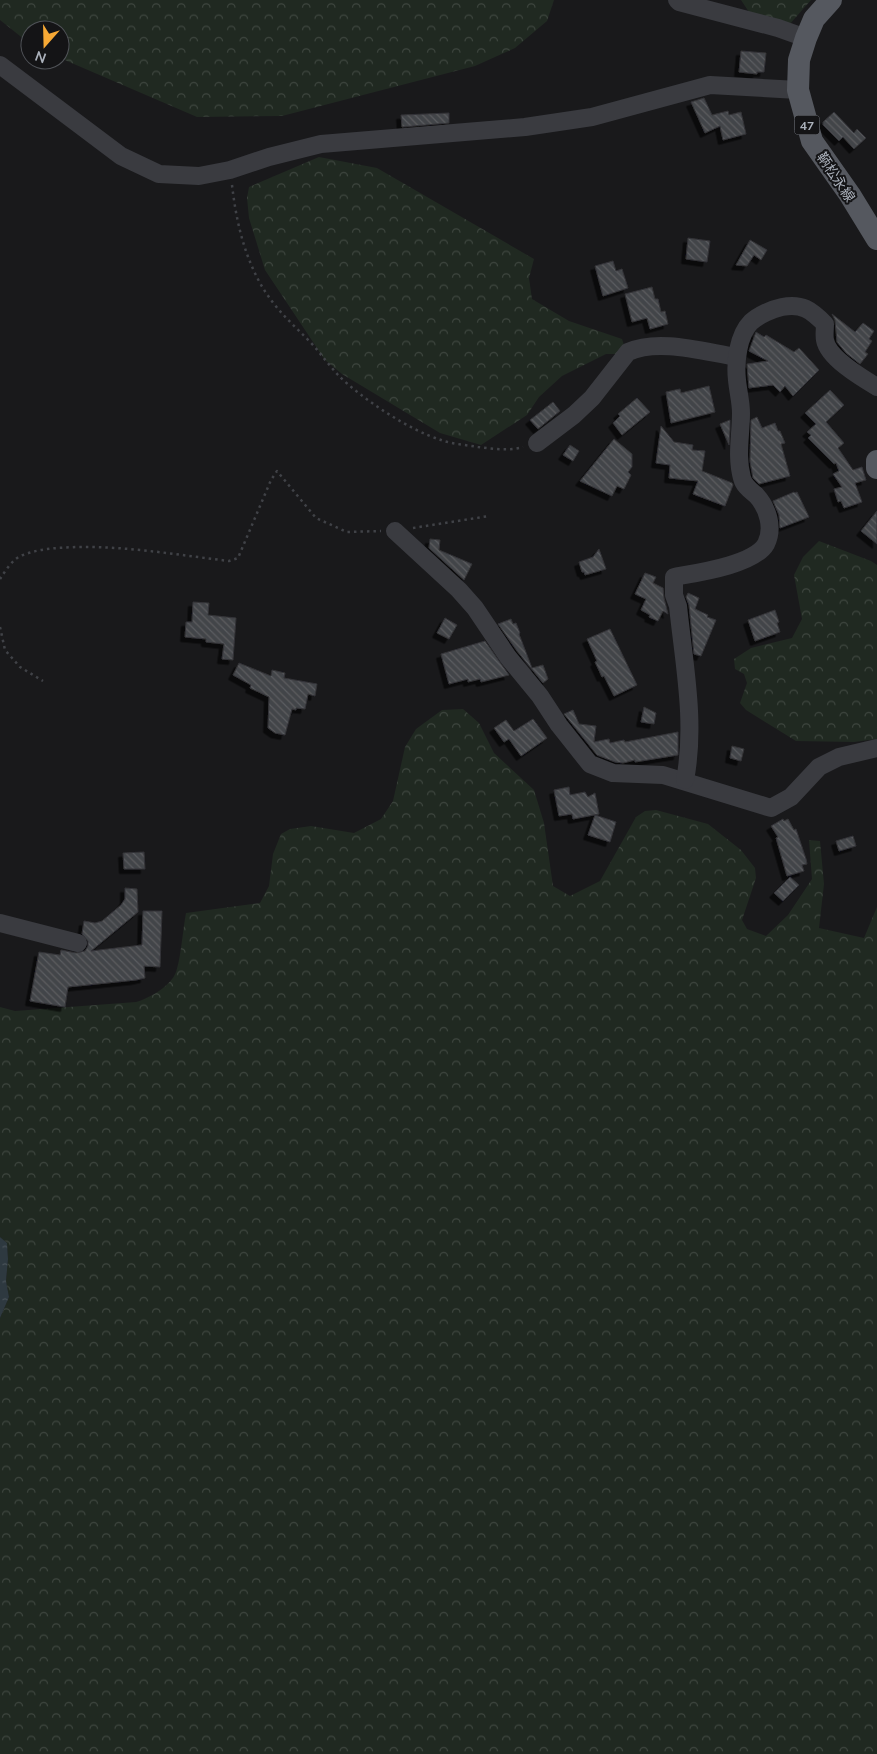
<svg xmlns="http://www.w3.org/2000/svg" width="877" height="1754" viewBox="0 0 877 1754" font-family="Mulish,'Noto Sans JP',sans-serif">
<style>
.forest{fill:url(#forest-crowns)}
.water{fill:url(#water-ripples)}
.building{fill:url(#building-back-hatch);stroke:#333337;filter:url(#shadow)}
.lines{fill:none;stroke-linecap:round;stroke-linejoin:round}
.path{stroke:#404247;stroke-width:2.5;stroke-dasharray:2.5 4;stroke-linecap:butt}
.minor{stroke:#3a3b40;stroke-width:18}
.major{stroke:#55585f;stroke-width:22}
.labels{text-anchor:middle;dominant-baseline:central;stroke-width:4;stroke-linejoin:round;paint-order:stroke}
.shield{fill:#141416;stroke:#7e828a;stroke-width:1}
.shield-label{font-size:12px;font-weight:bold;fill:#abb1bb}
.street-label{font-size:14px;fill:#abb1bb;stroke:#141416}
</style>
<defs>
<pattern id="forest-crowns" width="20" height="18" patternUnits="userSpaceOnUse" patternTransform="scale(1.25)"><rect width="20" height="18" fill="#202921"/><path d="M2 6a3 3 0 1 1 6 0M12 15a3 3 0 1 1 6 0" fill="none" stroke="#3e463f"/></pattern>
<pattern id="water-ripples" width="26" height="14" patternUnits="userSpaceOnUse" patternTransform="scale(1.25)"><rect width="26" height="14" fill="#2e3940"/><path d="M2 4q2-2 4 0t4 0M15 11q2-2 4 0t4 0" fill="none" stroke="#4a535a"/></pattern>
<pattern id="building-back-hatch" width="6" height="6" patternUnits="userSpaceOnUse" patternTransform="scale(1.25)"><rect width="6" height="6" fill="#434448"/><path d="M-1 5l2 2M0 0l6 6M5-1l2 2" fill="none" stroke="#5b5d60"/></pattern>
<filter id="shadow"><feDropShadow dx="-4.5" dy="4.5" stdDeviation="0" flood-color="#0009"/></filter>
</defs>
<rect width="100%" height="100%" fill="#19191b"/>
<g class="forest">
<path d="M0 0H554L547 21 515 48 475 66 282 116 197 117 60 58V30H30V44L0 20Z"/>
<path d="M741 0H811L789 25 749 12Z"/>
<path d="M319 157 377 168 534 259 529 278 532 299 569 321 622 339 627 354H606L562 376 539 397 527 415 481 445 440 433 342 374 325 360 265 270 249 218 247 198 249 187Z"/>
<path d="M819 541 871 561 877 565V739L854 742 796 741 746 710 740 703 747 683 744 674 735 669 734 659 751 648 792 638 802 619 794 575 803 557Z"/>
<path d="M463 709 479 723 494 753 534 790 544 823 553 886 570 896 600 881 636 817 645 811 656 810 708 824 741 850 755 868 756 878 742 920 747 929 766 936 788 915 812 879 809 840 820 841 824 884 819 928 864 938 877 907V1754H0V1318L9 1297 6 1281 8 1259 7 1243 0 1237V1007L15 1011 136 1002C150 998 171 986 176 972 181 958 183 929 186 913L260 903 269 886 273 854 281 834 290 829 311 826 354 833 381 819 393 801 405 747 416 729 442 710Z"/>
</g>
<path class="water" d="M0 1237 7 1243 8 1259 6 1281 9 1297 0 1318Z"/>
<g class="building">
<path d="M741 51 766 53 764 72H757V74L739 72Z"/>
<path d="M704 98 712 115 728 111 729 115 741 112 746 134 723 140 720 126 705 133 691 102Z"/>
<path d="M834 112 854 133 857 129 866 138 854 149 843 137 839 141 823 125V122Z"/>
<path d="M449 113V123L402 127 401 115Z"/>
<path d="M688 238 710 241 707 262 686 259Z"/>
<path d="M750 240 767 250 761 260 754 255 747 266 736 265Z"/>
<path d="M613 261 616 271 622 269 628 288 603 296 595 266Z"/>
<path d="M652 287 655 299H658L661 312 665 311 668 324 650 329 647 318 632 322 625 294Z"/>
<path d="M832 314 855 332 863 323 874 331 869 339 872 341 865 352 868 354 860 364 846 353 837 342 835 320Z"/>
<path d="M756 332 764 337 766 335 794 352 799 348 819 370 793 396 785 386 780 392 773 385 749 388 747 364 768 361 749 351Z"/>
<path d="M709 386 715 412 671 423 666 392 680 389 681 393Z"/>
<path d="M830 390 844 405 826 422 844 443 838 448 853 470 862 467 866 480 855 483 862 502 844 508 841 501 838 502 834 489 842 487 833 474 839 471 836 463 834 464 808 438 811 435 807 432 816 424 805 413Z"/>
<path d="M637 398 650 412 622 435 613 423 620 416 618 414Z"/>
<path d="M553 402 560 411 538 429 530 420Z"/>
<path d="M757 417 762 428 775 423 778 431H780L785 443 781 444 790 476 759 484 753 478 750 461 751 420Z"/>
<path d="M730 420V429L729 445 720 424Z"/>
<path d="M661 426 674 442 693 445 692 450 705 451 702 471 732 483 733 485 725 506 693 494 698 481 669 478 670 465 656 463Z"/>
<path d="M614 439 632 454V467L628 472 631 475 624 489 617 486 612 496 580 481Z"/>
<path d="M570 445 579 451 573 461 563 455Z"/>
<path d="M794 492 795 493 797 492 809 517 780 528 779 515 773 501Z"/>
<path d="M877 511V544L861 531Z"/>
<path d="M430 539 440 540 439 550 472 564 464 580 429 548Z"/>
<path d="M599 549 606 569 585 575 584 572H582L579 562 593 557Z"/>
<path d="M645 573 656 577 653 583 663 588 664 598 668 614 663 611 658 621 649 617 650 615 641 610 646 599 635 594Z"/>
<path d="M688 593 699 598 695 609 708 615 707 617 716 620 701 656 694 654 689 605 686 597Z"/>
<path d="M193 602 209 603 208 615 236 618 233 660 222 659 224 644 206 642V639L185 637 186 622H192Z"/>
<path d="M775 610 779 622 777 623 780 632 755 641 748 620Z"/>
<path d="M445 618 457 625 449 639 437 633Z"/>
<path d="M511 619 513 624 516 623 520 633 519 634 532 668 543 665 548 679 543 683 517 651 498 624Z"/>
<path d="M610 629 637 685 614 696 604 676 602 677 595 662 597 661 587 639Z"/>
<path d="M485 641 509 675 481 682 480 679 468 682V679L449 684 441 654Z"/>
<path d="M239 663 271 676 272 670 285 673 284 678 317 684 315 696 308 694 305 709 296 708V710L292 709 285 735 275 733 268 728 269 697 250 688 251 685 233 675Z"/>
<path d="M644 707 656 713 654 724 641 722Z"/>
<path d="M573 710 579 724 596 726 594 742 609 739 610 743 624 740 625 742 678 732V755L635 762V760L623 763 615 762 597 755 564 714Z"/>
<path d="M533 719 547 738 521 756 509 739 504 742 494 728 506 720 514 731Z"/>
<path d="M732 746 744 749 741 761 730 758Z"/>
<path d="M569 787 570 795 585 792 588 797 595 793 599 814 573 819 572 814 559 816 554 790Z"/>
<path d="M595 815 616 822 610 842 588 835Z"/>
<path d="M783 819 784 821 788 819 794 830 796 829 806 859 807 864 802 865 804 871 787 876 776 838 778 837 771 826Z"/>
<path d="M853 836 856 846 839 851 836 841Z"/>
<path d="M144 852 145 869H124L123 853Z"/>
<path d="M790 877 799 885 783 901 774 893Z"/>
<path d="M125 888 137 889 138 912 91 951 142 945 143 911H162L160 967 144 966 145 978 136 980 68 987 65 1007 30 1001 39 952 60 955 61 950 76 953 85 951 88 946V941L82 934 84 921 95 923 102 921 121 905 125 899Z"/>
</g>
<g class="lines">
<g class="path">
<path d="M232 185C236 219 243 252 260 283 275 310 294 325 314 346 322 356 330 366 338 375 362 399 409 430 441 440 452 444 466 445 478 447 493 449 509 451 523 447"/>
<path d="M413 528 489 516"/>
<path d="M0 579C6 570 13 558 23 555 41 548 58 548 76 547 128 546 178 555 229 561L238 558 271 480 277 471 316 518 347 532 381 531"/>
<path d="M0 627 5 650 20 667 43 681"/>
</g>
<g class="minor">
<path d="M677 0 679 2 778 28 806 38"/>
<path d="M0 65 121 156 159 174 199 176 230 170 269 157 321 144 525 127 592 117 710 85 798 90"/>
<path d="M537 443 574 415 592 398 628 352C659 338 704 352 737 357"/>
<path d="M395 531 459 590 475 608 508 657 540 696 559 725 590 764 613 773 663 775 771 808 791 797 819 767 839 757 877 748"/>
<path d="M685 780C696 723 684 664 678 606L674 595V577C696 573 754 565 766 544 774 528 768 508 756 495 750 490 744 486 742 478 736 456 741 435 741 413 741 402 738 391 737 380 735 362 738 335 751 322 759 315 772 309 782 307 802 303 811 310 825 324 825 329 824 335 825 340 828 358 862 378 877 387"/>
<path d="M0 923 78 943"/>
</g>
<g class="major">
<path d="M831 0 814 19 806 38 799 60 798 90 812 141 850 195 877 239"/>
<path d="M877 461V468"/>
</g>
</g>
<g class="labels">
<rect class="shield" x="794.5" y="115.5" width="25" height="19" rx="4"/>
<g class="shield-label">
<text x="807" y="125">47</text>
</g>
<g class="street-label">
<text transform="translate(836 177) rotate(56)">鞆松永線</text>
</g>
</g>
<g transform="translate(45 45) rotate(200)"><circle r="24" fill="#141416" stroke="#505358"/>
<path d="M0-4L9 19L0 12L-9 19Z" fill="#f7a935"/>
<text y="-8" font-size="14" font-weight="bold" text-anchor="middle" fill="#abb1bb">N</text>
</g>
</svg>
